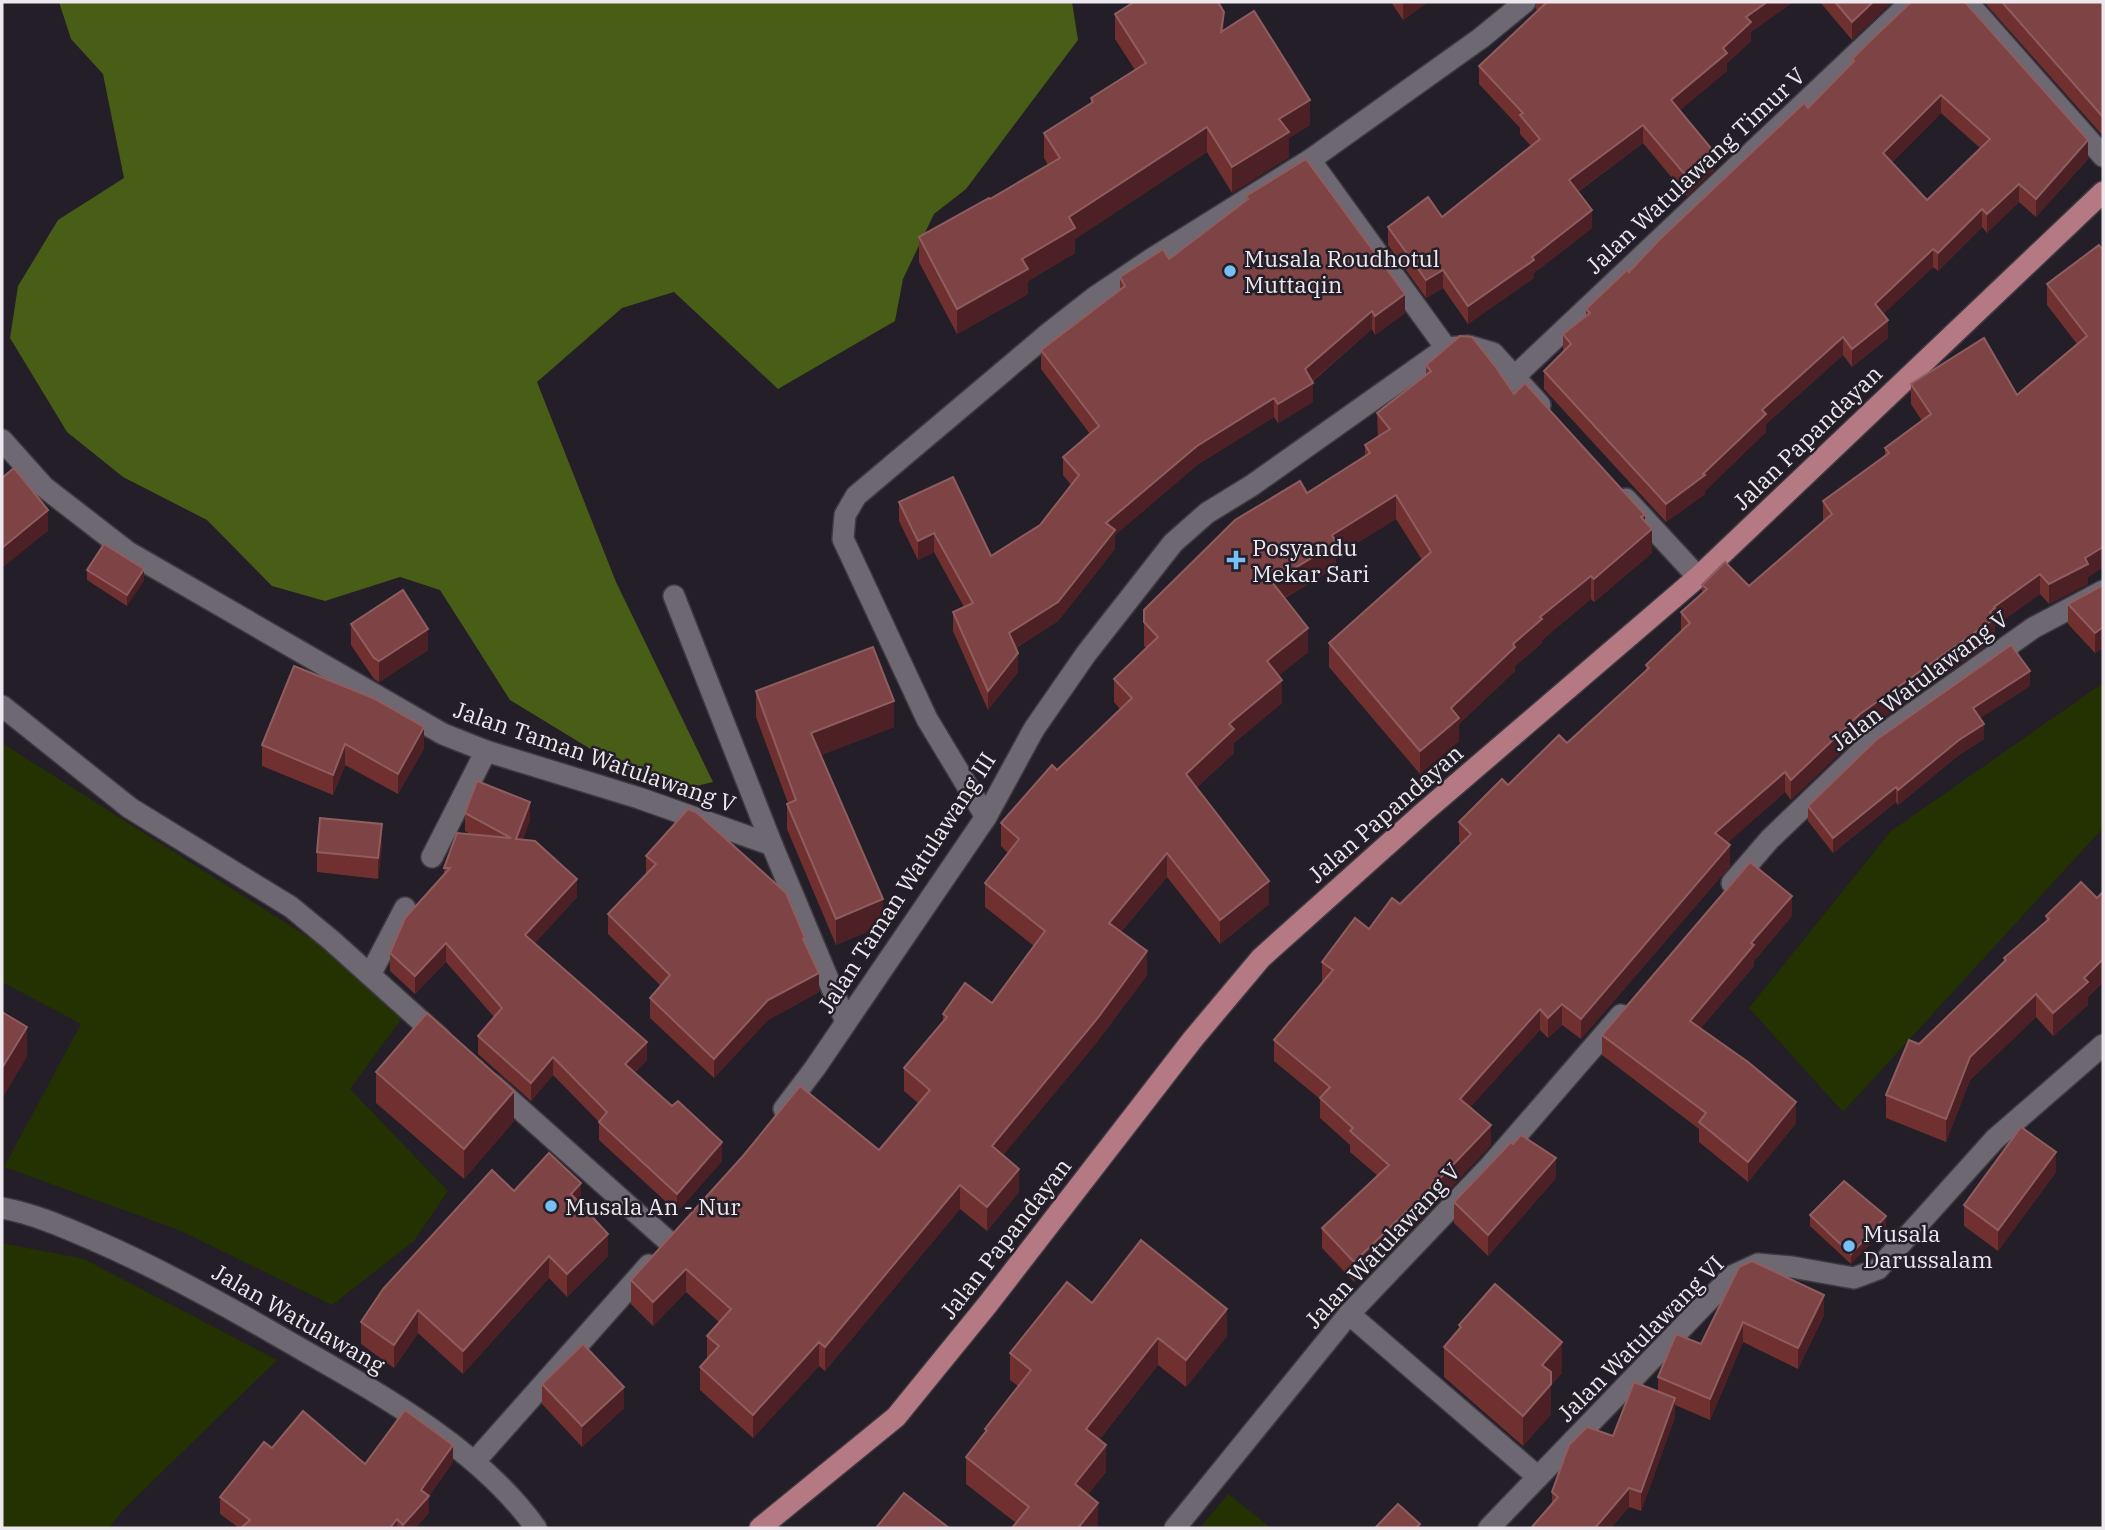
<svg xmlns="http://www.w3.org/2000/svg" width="2105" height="1530" viewBox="0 0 2105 1530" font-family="'IBM Plex Serif',serif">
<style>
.green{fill:#233200}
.forest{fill:#485d16}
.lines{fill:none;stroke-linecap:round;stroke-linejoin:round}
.minor-casing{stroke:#3e3941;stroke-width:24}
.major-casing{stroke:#3e3941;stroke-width:24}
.minor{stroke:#6e6873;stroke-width:21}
.major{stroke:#b57984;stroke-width:21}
.wall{fill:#703030;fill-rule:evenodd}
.shaded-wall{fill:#4c2024}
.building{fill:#7e4445;stroke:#8f5d5f;stroke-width:2;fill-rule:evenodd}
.poi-dot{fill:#76c0f7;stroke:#231e27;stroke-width:2.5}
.labels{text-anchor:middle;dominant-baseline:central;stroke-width:5;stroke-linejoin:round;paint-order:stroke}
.street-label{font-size:23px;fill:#ece8ee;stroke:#231e27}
.poi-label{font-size:23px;fill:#ece8ee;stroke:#231e27;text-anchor:start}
</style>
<rect width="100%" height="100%" fill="#231e27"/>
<g class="green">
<path d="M2103 683V828L1843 1112 1749 1008 1891 831Z"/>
<path d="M2 743 324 947 405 1014 350 1089 448 1191 414 1241 332 1305 179 1230 4 1167 81 1024 2 982Z"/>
<path d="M2 1243 84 1259 277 1360 124 1509 109 1528H2Z"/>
<path d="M1228 1494 1271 1528H1200Z"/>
</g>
<path class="forest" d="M59 2H1072L1078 40 966 189 934 214 903 279 895 321 778 389 674 292 622 308 537 382 616 582 713 782 688 788 620 767 510 700 440 590 400 577 325 601 272 586 207 520 123 477 67 432 10 338 18 286 58 220 124 178 103 74 71 39Z"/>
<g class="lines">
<defs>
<g id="minor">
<path d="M1967 2 2103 156"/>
<path d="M1310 160 1446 348 1469 346 1493 353 1540 405"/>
<path d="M1514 377 1911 2"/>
<path d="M2 440 44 487 128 552 443 734 486 751 639 798 772 845 846 1022"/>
<path d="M1626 499 1698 577"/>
<path d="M674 596 772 845"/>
<path d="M2 706 130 808 291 907 331 940 440 1038"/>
<path d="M986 817 927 719 843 539 845 515 856 496 1049 333 1095 297 1150 260 1310 160 1481 38 1525 2"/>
<path d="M432 857 486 751"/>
<path d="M1732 883 1770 839 1868 745 2033 628 2103 591"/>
<path d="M370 975 405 908"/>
<path d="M493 1085 669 1242"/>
<path d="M784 1109 815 1068 986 817 1034 729 1086 654 1173 543 1207 513 1251 486 1446 348"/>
<path d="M2 1208C35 1214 66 1228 96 1241 158 1268 216 1300 275 1334 363 1385 476 1443 536 1528"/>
<path d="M1349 1314 1538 1477"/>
<path d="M475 1461 649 1265"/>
<path d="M1175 1528 1349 1314 1491 1165 1621 1015"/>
<path d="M1489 1528 1732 1276 1758 1264 1792 1267 1854 1278 1878 1269 1995 1139 2103 1045"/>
</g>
<path id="major" d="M760 1528 896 1417 988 1304 1193 1039 1261 958 1424 812 1698 577 2103 192"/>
</defs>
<use href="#minor" class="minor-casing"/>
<use href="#major" class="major-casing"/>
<use href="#minor" class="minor"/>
<use href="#major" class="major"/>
</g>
<g class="wall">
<path d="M1391 2H1428L1403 20Z"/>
<path d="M1536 2H1793L1751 32V41L1727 63V71L1679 111 1714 170 1687 196 1643 143 1578 192 1592 228 1534 273V278L1468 324 1443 288 1426 298 1388 245V227L1442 217 1531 146 1520 134V128L1479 84V66L1538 11 1536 9Z"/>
<path d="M1820 2H1892L1852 40Z"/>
<path d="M1911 2 2088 159 2036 217 2019 202 1987 233 1982 227 1938 271 1933 267 1883 314 1888 338 1852 367 1843 355 1766 424V432L1705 491V494L1666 522 1544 389V371L1563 352V334L1586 317V309L1629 272 1808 108 1852 63V59ZM1941 113 1980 148 1927 200 1891 163Z"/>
<path d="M1984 2H2103V136Z"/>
<path d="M1115 14 1224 30 1310 125 1289 138V157L1232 193 1207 152 1075 239V253L1028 281V294L957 334 919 262V237L990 199 1048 165 1044 158V133L1091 104V98L1135 70 1115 39Z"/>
<path d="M1246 196 1405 313 1375 335 1372 329 1312 382 1313 402 1278 423 1274 417 1197 465 1115 535V549L1058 621 1016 648 1018 672 988 710 953 631V612L964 607 934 552 918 560 899 521V502L991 556 1040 525 1071 485 1063 475V457L1090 434 1041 369V350L1120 290V277L1169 259 1246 201Z"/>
<path d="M2103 250V567L2088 577V584L2049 604 2040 594 1995 626V639L1860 734 1791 800 1785 792 1727 843 1730 866 1581 1039 1562 1025 1548 1038 1540 1030 1470 1107 1491 1145 1429 1211 1354 1282 1322 1248V1228L1378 1176 1350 1152V1145L1320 1118V1099L1274 1061V1040L1322 982V962L1369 929 1400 904 1461 844 1459 842V822L1508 785 1567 743 1646 671V665L1681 632V612L1702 593V585L1749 586 1823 522V501L1885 456V448L1922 421 1911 404V384L2017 395 2077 344 2047 305V284Z"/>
<path d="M1426 365 1514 394 1645 521 1652 553 1594 602 1591 599 1542 640V643L1515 666V671L1459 724V741L1420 774 1329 667V643L1422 560 1396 519 1336 556V567L1285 598 1308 652 1278 676 1282 703 1234 743V753L1196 788 1269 904 1220 944 1167 877 1121 932 1147 975 1097 1042 1003 1155 1019 1192 987 1231 960 1209 825 1371 819 1366 753 1438 700 1390V1367L707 1359V1336L719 1322 686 1292 653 1326 631 1304V1280L879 1150 918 1103 904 1091V1068L943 1021V1014L992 1003 1034 946 985 907V883L1008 853 1001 846V823L1120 709 1114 702V679L1146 648 1144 646V610L1307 493 1365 456V445L1378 437 1377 413 1426 375Z"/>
<path d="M87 570 144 580 127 606 87 580Z"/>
<path d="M2103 585V648L2095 653 2068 624V604Z"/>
<path d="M351 624 428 650 379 682 374 679 351 645Z"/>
<path d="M294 666 424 748 398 794 345 765 333 795 262 766V745Z"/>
<path d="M2030 686 1980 718 1984 739 1959 755 1898 805 1896 802 1833 853 1808 821V806Z"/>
<path d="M756 691 894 727 821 755 883 925 836 945 787 829V804L788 803 756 717Z"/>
<path d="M465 813 530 820 523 839 577 897 534 944 647 1060 635 1072 722 1161 677 1212 599 1140V1122L553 1075 531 1101 478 1054V1036L494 1017 446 962 415 994 390 971V953L444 875V868L470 834 465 831Z"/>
<path d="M382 844 378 879 317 872V852Z"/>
<path d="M646 856 805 943 819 992 768 1020 714 1078 650 1018V998L661 986 608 934V914L646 875Z"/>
<path d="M2103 892V982L2088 997V1005L2053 1036 2036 1017 1970 1080 1946 1142 1886 1118V1095L1919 1044 2004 961V958L2046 921V916L2097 898Z"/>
<path d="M1792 916 1754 961V966L1701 1028 1796 1123 1748 1182 1699 1142V1129L1602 1055V1035Z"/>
<path d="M376 1072 514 1121 464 1179 376 1103Z"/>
<path d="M2056 1172 1998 1251 1964 1226V1205Z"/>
<path d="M1556 1178 1488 1256 1454 1223V1202Z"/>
<path d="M514 1191 581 1205 608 1256 567 1297 549 1278 463 1374 418 1333 394 1368 361 1344V1322Z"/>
<path d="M1810 1215 1886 1227 1851 1264 1810 1226Z"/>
<path d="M1739 1267 1824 1315 1798 1369 1743 1342 1710 1420 1675 1405V1417L1641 1511 1629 1507 1611 1528H1531L1552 1503V1492L1613 1436 1658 1391V1377L1701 1344Z"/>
<path d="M1092 1303 1227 1336 1186 1387 1158 1365 1099 1440 1106 1472 1088 1494 1098 1528 1016 1523 966 1484V1457L985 1433V1429L1018 1386 1010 1380V1353Z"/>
<path d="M1459 1325 1562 1373 1551 1385V1414L1523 1446 1444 1377V1347L1459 1330Z"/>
<path d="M542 1384 624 1408 582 1447 542 1404Z"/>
<path d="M272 1448 365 1464 453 1462 429 1496V1513L415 1528H239L220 1514V1497Z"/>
</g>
<g class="shaded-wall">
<path d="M1403 2H1428L1403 20Z"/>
<path d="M1767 2H1793L1751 32V41L1727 63V71L1671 118V100L1723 48 1746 17Z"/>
<path d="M1873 2H1892L1852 40V22Z"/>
<path d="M1224 12V37L1221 32Z"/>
<path d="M1941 95V113L1883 171V153Z"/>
<path d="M1310 100V125L1289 138V157L1232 193V167L1279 119Z"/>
<path d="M1643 125V143L1569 198V180Z"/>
<path d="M1207 127V152L1075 239V253L1028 281V294L957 334V309L1022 259 1069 217Z"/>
<path d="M2088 140V159L2036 217V199Z"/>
<path d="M1714 152V170L1687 196V177Z"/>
<path d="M2019 184V202L1987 233V214Z"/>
<path d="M1982 209V227L1938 271V253Z"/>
<path d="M1592 210V228L1534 273V278L1468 324V306Z"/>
<path d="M1933 249V267L1875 322V304Z"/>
<path d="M1443 270V288L1426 298V280Z"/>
<path d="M1405 294V313L1375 335V316Z"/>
<path d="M1372 311V329L1305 387 1313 383V402L1278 423V404L1305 369Z"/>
<path d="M1888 320V338L1852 367V349Z"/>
<path d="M1843 337V355L1766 424V432L1705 491V494L1666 522V504L1703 474 1762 410Z"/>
<path d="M1274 398V417L1197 465 1115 535V549L1058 621 1009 652V633L1106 523 1197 446Z"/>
<path d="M1396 495V519L1336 556V567L1272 605V582L1332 535Z"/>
<path d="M48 510V531L2 568V548Z"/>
<path d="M1645 515V535L1652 529V553L1594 602V579L1641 517Z"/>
<path d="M934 533V552L918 560V541Z"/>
<path d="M2103 547V567L2088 577V584L2049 604V584L2085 558Z"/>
<path d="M144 569V580L127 606V595Z"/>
<path d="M2040 574V594L1995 626V639L1860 734 1791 800V780L1860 714 1990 612 1994 607Z"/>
<path d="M1591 576V599L1542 640V643L1515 666V671L1459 724V741L1420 774V751L1451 708 1540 617Z"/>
<path d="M2103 627V648L2095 653V633Z"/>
<path d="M1308 628V652L1267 685V661Z"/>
<path d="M428 629V650L379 682V661Z"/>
<path d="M1018 653V672L988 710V691Z"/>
<path d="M2030 671V686L1973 723V708Z"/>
<path d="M1282 680V703L1234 743V753L1186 798V774L1229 724Z"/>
<path d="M894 701V727L811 759V733Z"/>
<path d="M1984 724V739L1959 755 1898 805V790L1959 740Z"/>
<path d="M424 727V748L398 794V774Z"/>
<path d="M345 744V765L333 795V775Z"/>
<path d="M1785 772V792L1715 854V833Z"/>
<path d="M1896 787V802L1833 853V838Z"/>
<path d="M530 802V820L516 857V839Z"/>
<path d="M382 824V844L378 879V858Z"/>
<path d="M1730 845V866L1581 1039V1019Z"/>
<path d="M1167 853V877L1109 946V923Z"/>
<path d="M577 879V897L525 954V935Z"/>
<path d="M1269 881V904L1220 944V920Z"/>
<path d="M1792 896V916L1754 961V966L1690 1041V1021L1751 943Z"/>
<path d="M883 899V925L836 945V919Z"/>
<path d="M446 943V962L415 994V976Z"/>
<path d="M1147 951V975L1097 1042 992 1169V1146Z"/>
<path d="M2103 959V982L2088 997V1005L2053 1036V1013L2084 978Z"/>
<path d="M819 973V992L768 1020 714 1078V1059L768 1000Z"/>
<path d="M2036 994V1017L1970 1080 1946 1142V1119L1970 1057Z"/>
<path d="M1562 1004V1025L1548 1038V1018Z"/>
<path d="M1540 1009V1030L1460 1119V1099Z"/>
<path d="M27 1027V1057L2 1099V1068Z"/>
<path d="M647 1042V1060L625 1082V1064Z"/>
<path d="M553 1057V1075L531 1101V1083Z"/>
<path d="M514 1091V1121L464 1179V1149Z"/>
<path d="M1796 1102V1123L1748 1182V1162Z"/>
<path d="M1491 1125V1145L1429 1211 1354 1282V1262Z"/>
<path d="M722 1142V1161L677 1212V1194Z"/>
<path d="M2056 1152V1172L1998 1251V1230Z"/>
<path d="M1556 1158V1178L1488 1256V1235Z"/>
<path d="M1019 1169V1192L987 1231V1207Z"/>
<path d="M581 1183V1205L571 1194Z"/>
<path d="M960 1185V1209L825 1371V1347Z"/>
<path d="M1886 1216V1227L1851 1264V1254Z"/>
<path d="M608 1234V1256L567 1297V1274Z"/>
<path d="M549 1256V1278L463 1374V1351Z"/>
<path d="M686 1269V1292L653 1326V1302Z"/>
<path d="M1824 1295V1315L1798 1369V1348Z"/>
<path d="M1227 1309V1336L1186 1387V1360Z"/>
<path d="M418 1310V1333L394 1368V1345Z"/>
<path d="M1743 1322V1342L1710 1420V1399Z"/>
<path d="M1158 1338V1365L1086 1456V1429Z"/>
<path d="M819 1342V1366L753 1438V1415Z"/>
<path d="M1562 1342V1373L1551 1385V1414L1523 1446V1416L1542 1365Z"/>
<path d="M624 1387V1408L582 1447V1426Z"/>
<path d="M1675 1398V1417L1641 1511V1492Z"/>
<path d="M453 1445V1462L429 1496V1513L415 1528H403V1525L421 1490Z"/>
<path d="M1106 1445V1472L1075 1511V1484Z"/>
<path d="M1629 1488V1507L1611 1528H1595Z"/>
<path d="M1098 1503V1528H1078Z"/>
<path d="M397 1519V1528H390Z"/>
</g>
<g class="building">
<path d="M1134 2H1218L1224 12 1221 32 1254 11 1310 100 1279 119 1289 132 1232 167 1207 127 1069 217 1075 228 1022 259 1028 269 957 309 919 237 989 198 990 199 1060 158 1044 133 1093 102 1091 98 1146 63 1115 14Z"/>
<path d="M1545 2H1767L1746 17 1751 22 1723 48 1727 53 1671 100 1714 152 1687 177 1643 125 1569 180 1592 210 1532 257 1534 260 1468 306 1443 270 1426 280 1388 227 1428 197 1442 217 1540 139 1520 115 1523 113 1479 66 1546 3Z"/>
<path d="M1835 2H1873L1852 22Z"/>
<path d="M1911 2H1965L2088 140 2036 199 2019 184 1987 214 1982 209 1938 253 1933 249 1875 304 1888 320 1852 349 1843 337 1762 410 1766 414 1703 474 1705 475 1666 504 1544 371 1571 344 1563 334 1590 313 1586 309 1627 270 1629 272 1660 239 1804 103 1808 108 1854 61 1852 59 1869 42ZM1941 95 1990 139 1927 200 1883 153Z"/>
<path d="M2002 2H2103V117Z"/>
<path d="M1306 159 1405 294 1375 316 1372 311 1305 369 1313 383 1278 404 1274 398 1197 446 1106 523 1115 530 1058 602 1009 633 1018 653 988 691 953 612 973 603 934 533 918 541 899 502 953 477 991 556 1040 525 1079 475 1063 457 1099 426 1041 350 1125 286 1120 277 1163 249 1169 259 1248 199 1246 196Z"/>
<path d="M2099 245 2103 250V547L2085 558 2088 564 2049 584 2040 574 1994 607 1995 608 1990 612 1995 618 1860 714 1791 780 1785 772 1715 833 1730 845 1581 1019 1562 1004 1548 1018 1540 1009 1460 1099 1491 1125 1429 1190 1354 1262 1322 1228 1389 1165 1350 1131 1353 1128 1320 1098 1330 1087 1274 1040 1333 970 1322 962 1355 918 1369 929 1392 898 1400 904 1471 834 1459 822 1502 779 1508 785 1559 735 1567 743 1649 668 1646 665 1690 623 1681 612 1707 589 1702 585 1725 562 1749 586 1832 514 1823 501 1889 453 1885 448 1931 414 1911 384 1984 338 2017 395 2087 336 2047 284Z"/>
<path d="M1460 336 1472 337 1495 366 1514 394 1525 383 1645 515 1641 517 1652 529 1594 579 1591 576 1540 617 1542 619 1513 644 1515 647 1451 708 1459 718 1420 751 1329 643 1431 552 1396 495 1332 535 1336 543 1272 582 1308 628 1267 661 1282 680 1229 724 1234 729 1186 774 1269 881 1220 920 1167 853 1109 923 1147 951 1097 1019 992 1146 1019 1169 987 1207 960 1185 825 1347 819 1342 753 1415 700 1367 719 1346 707 1336 731 1309 686 1269 653 1302 631 1280 743 1156 800 1086 879 1150 930 1090 904 1068 947 1017 943 1014 965 983 992 1003 1045 931 985 883 1019 839 1001 823 1052 765 1057 770 1132 698 1114 679 1158 637 1144 622V610L1235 520 1300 481 1307 493 1370 453 1365 445 1390 429 1377 413 1431 371 1426 365Z"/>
<path d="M14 468 48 510 2 548V478Z"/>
<path d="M104 544 144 569 127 595 87 570Z"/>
<path d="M2103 585V627L2095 633 2068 604Z"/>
<path d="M403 590 428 629 379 661 374 658 351 624Z"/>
<path d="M2011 645 2030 671 1973 708 1984 724 1959 740 1898 790 1896 787 1833 838 1808 806 1876 740Z"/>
<path d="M873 647 894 701 811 733 883 899 836 919 787 804 796 800 756 691Z"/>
<path d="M294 666 373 698 424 727 398 774 345 744 333 775 262 745Z"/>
<path d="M477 781 530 802 516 839 535 841 577 879 525 935 647 1042 625 1064 672 1106 678 1101 722 1142 677 1194 599 1122 607 1112 553 1057 531 1083 478 1036 502 1008 446 943 415 976 390 953 405 918 450 868H444L457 833 511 838 465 813Z"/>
<path d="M688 809 696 812 786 893 805 938 803 939 819 973 768 1000 714 1059 650 998 670 975 608 914 656 864 646 856Z"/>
<path d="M320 818 382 824 378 858 317 852Z"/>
<path d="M1750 862 1792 896 1751 943 1754 945 1690 1021 1748 1062 1796 1102 1748 1162 1699 1122 1706 1113 1602 1035Z"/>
<path d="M2081 882 2097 898 2103 892V959L2084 978 2088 982 2053 1013 2036 994 1970 1057 1946 1119 1886 1095 1909 1040 1919 1044 2006 960 2004 958 2049 919 2046 916Z"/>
<path d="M2 1012 27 1027 2 1068Z"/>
<path d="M427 1013 514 1091 464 1149 376 1072Z"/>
<path d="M2021 1127 2056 1152 1998 1230 1964 1205Z"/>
<path d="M1521 1135 1556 1158 1488 1235 1454 1202 1511 1142 1513 1144Z"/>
<path d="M549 1153 581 1183 571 1194 608 1234 567 1274 549 1256 463 1351 418 1310 394 1345 361 1322 383 1289 492 1170 514 1191Z"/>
<path d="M1844 1181 1886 1216 1851 1254 1810 1215Z"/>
<path d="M1141 1240 1227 1309 1186 1360 1158 1338 1086 1429 1106 1445 1075 1484 1098 1503 1078 1528H1012L1029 1507 966 1457 987 1430 985 1429 1031 1370 1010 1353 1067 1282 1092 1303Z"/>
<path d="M1752 1261 1824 1295 1798 1348 1743 1322 1710 1399 1658 1377 1676 1334 1701 1344 1739 1267Z"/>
<path d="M1495 1284 1562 1342 1542 1365 1551 1372V1384L1523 1416 1444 1347 1461 1327 1459 1325Z"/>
<path d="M583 1344 624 1387 582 1426 542 1384Z"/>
<path d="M1634 1382 1675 1398 1641 1492 1629 1488 1595 1528H1531L1558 1497 1552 1492 1569 1445 1587 1427 1613 1436Z"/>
<path d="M405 1410 453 1445 421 1490 429 1496 403 1525 397 1519 390 1528H241L250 1520 220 1497 264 1442 272 1448 303 1411 365 1464Z"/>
<path d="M904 1493 949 1528H876Z"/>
<path d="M1398 1504 1420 1524 1416 1528H1375Z"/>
</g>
<g class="poi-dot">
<circle cx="1230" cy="271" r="7"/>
<path d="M1232.5 549.5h7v7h7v7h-7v7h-7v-7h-7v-7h7z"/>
<circle cx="551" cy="1206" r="7"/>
<circle cx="1849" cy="1246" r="7"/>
</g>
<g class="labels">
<g class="street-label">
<text transform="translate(1695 170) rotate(-43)">Jalan Watulawang Timur V</text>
<text transform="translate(1807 437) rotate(-44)">Jalan Papandayan</text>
<text transform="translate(1919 680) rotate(-37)">Jalan Watulawang V</text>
<text transform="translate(595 756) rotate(19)">Jalan Taman Watulawang V</text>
<text transform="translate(1385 813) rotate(-41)">Jalan Papandayan</text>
<text transform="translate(906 882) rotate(-57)">Jalan Taman Watulawang III</text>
<text transform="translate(1005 1238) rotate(-52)">Jalan Papandayan</text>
<text transform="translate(1382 1245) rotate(-47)">Jalan Watulawang V</text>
<text transform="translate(299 1318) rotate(30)">Jalan Watulawang</text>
<text transform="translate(1640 1338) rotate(-45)">Jalan Watulawang VI</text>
</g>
<g class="poi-label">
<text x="1244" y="258">Musala Roudhotul<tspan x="1244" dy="26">Muttaqin</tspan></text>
<text x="1252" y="547">Posyandu<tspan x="1252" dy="26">Mekar Sari</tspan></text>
<text x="565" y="1206">Musala An - Nur</text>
<text x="1863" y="1233">Musala<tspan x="1863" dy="26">Darussalam</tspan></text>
</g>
</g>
<rect width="2105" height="1530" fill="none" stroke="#ece8ee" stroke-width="7"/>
</svg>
